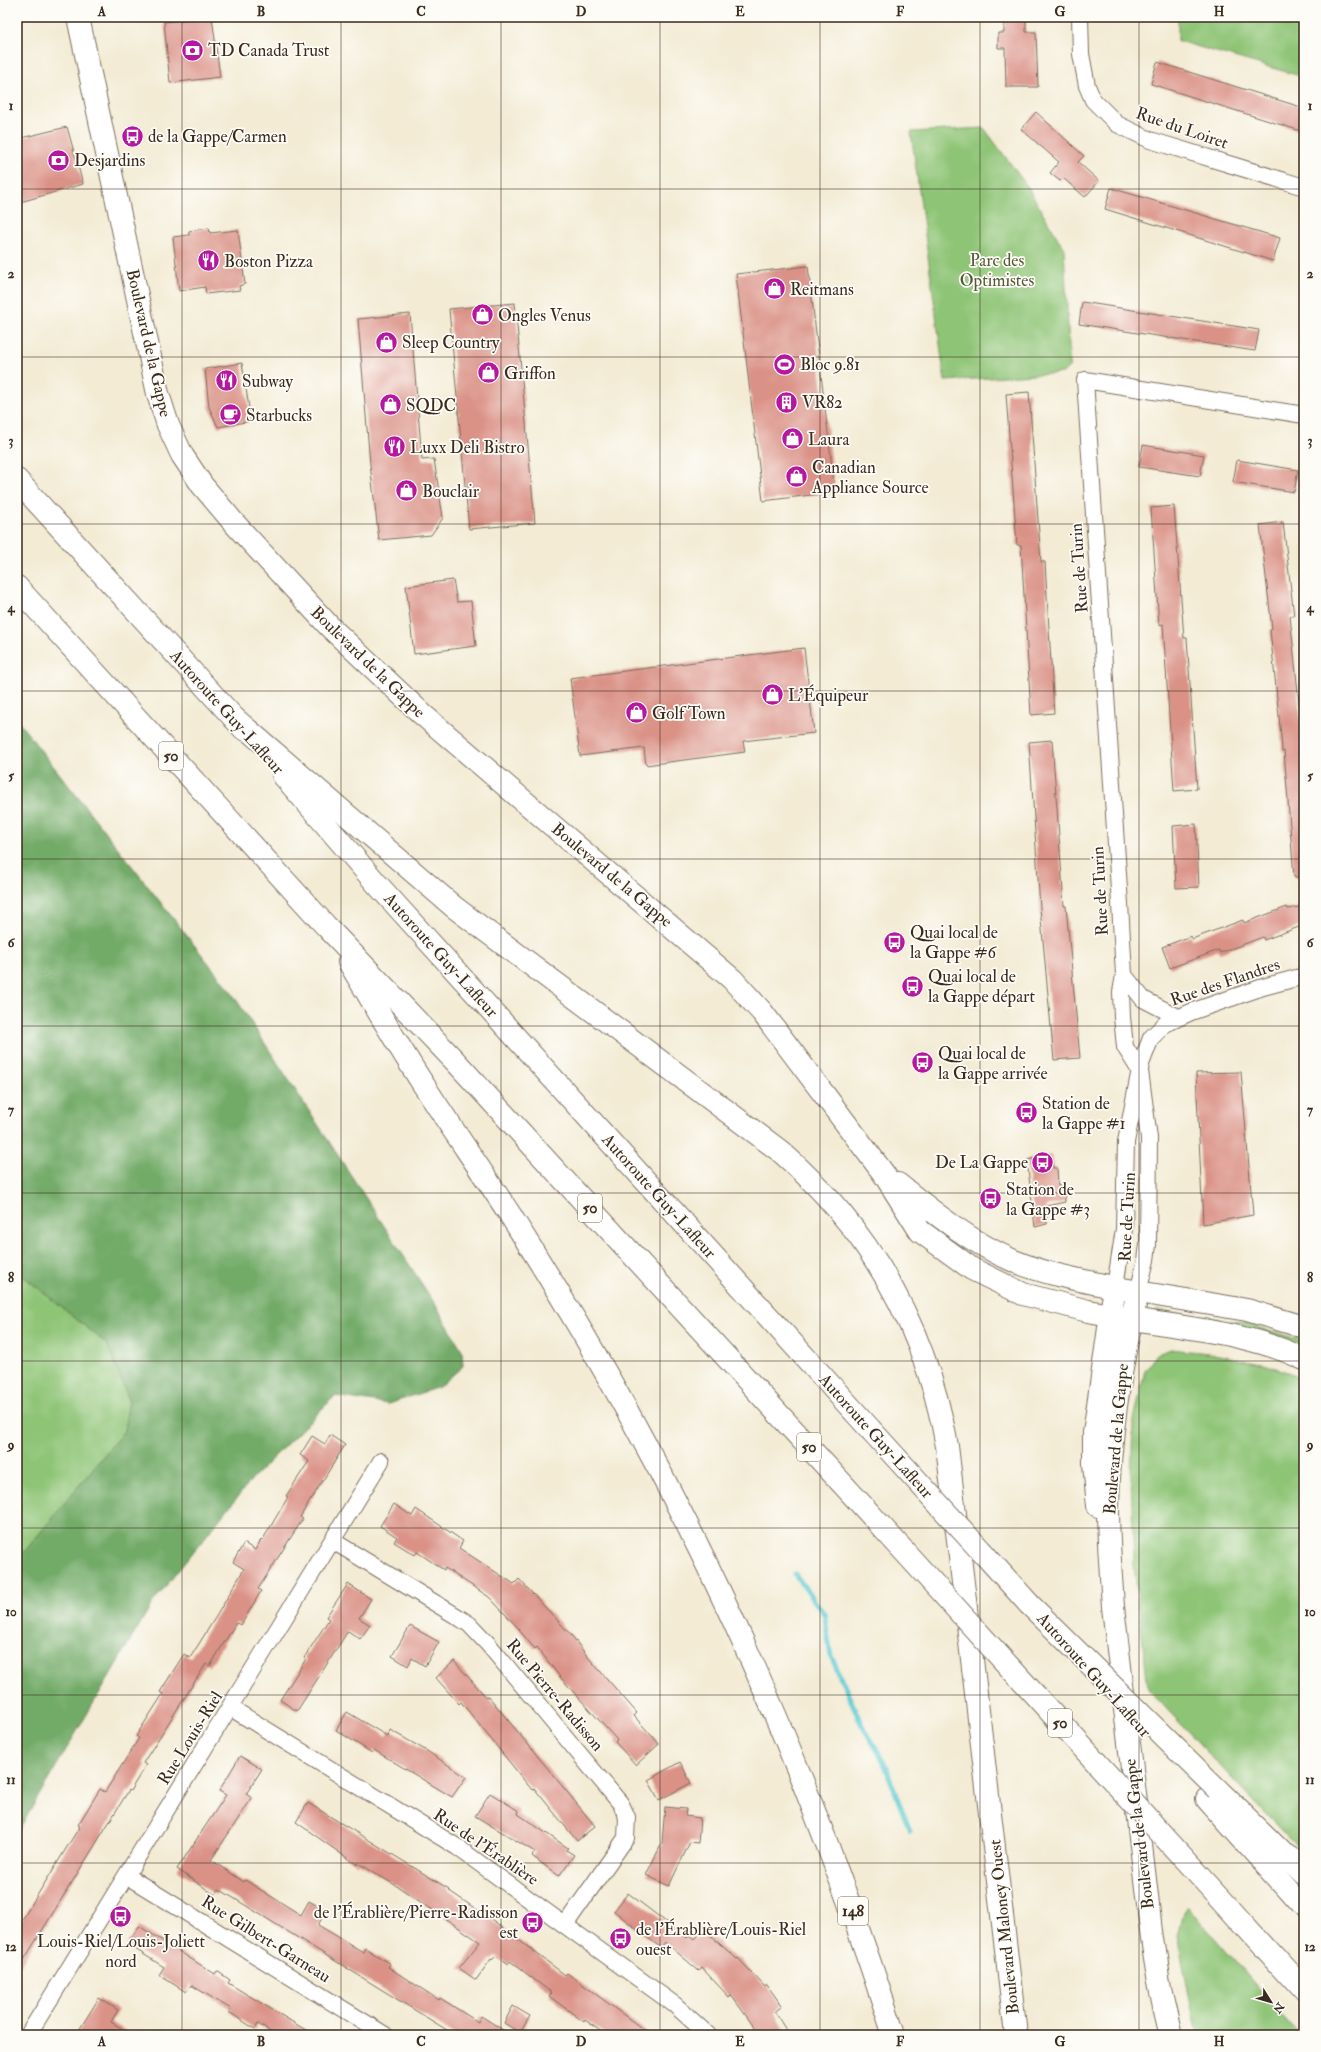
<svg xmlns="http://www.w3.org/2000/svg" width="1321" height="2052" viewBox="0 0 1321 2052" font-family="'IM FELL Double Pica',serif">
<style>
.green{fill:#8ec476;stroke:#64774a}
.forest{fill:#72aa67;stroke:#566a42}
.lines{fill:none;stroke-linecap:round;stroke-linejoin:round}
.stream{stroke:#5dcad3;stroke-width:5}
.building{fill:#da9186}
.street-casing{stroke:#7b6e5e;stroke-width:18}
.secondary-casing{stroke:#7b6e5e;stroke-width:24}
.highway-casing{stroke:#7b6e5e;stroke-width:24}
.street{stroke:#fff;stroke-width:16}
.secondary{stroke:#fff;stroke-width:22}
.highway{stroke:#fff;stroke-width:22}
.highway-bridge-casing{stroke:#7b6e5e;stroke-width:24;stroke-linecap:butt}
.highway-bridge{stroke:#fff;stroke-width:22}
.grid{fill:none;stroke:#3b2a1e;stroke-width:1;stroke-opacity:0.55}
.labels{text-anchor:middle;dominant-baseline:central;stroke-width:3.5;stroke-linejoin:round;paint-order:stroke}
.shield{fill:#fdfcf7;stroke:#75695f;stroke-width:1}
.shield-label{font-size:16px;font-weight:bold;fill:#3b2a1e}
.poi-label{font-size:17px;fill:#3b2a1e;stroke:#fdfcf7;text-anchor:start}
.street-label{font-size:17px;fill:#3b2a1e;stroke:#fdfcf7}
.park-label{font-size:17px;fill:#545838;stroke:#fdfcf7}
.neatline{fill:none;stroke:#3b2a1e;stroke-width:1.5}
.grid-label{font-size:13px;text-anchor:middle;font-weight:bold;fill:#3b2a1e}
</style>
<rect width="100%" height="100%" fill="#fdfcf7"/>
<filter id="ink" filterUnits="userSpaceOnUse"><feTurbulence type="fractalNoise" baseFrequency=".025" numOctaves="2"/><feDisplacementMap in="SourceGraphic" scale="8" xChannelSelector="R" yChannelSelector="G"/><feConvolveMatrix kernelMatrix="1 2 1 2 8 2 1 2 1" color-interpolation-filters="sRGB"/></filter>
<filter id="wash" filterUnits="userSpaceOnUse"><feTurbulence type="fractalNoise" baseFrequency=".012" numOctaves="4" result="noise"/><feDisplacementMap in="SourceGraphic" scale="16" xChannelSelector="R" yChannelSelector="G"/><feGaussianBlur stdDeviation="0.9" result="paint"/><feColorMatrix in="noise" values="0 0 0 0 0 0 0 0 0 0 0 0 0 0 0 0 0 1.4 0 .05"/><feComposite in="paint" operator="in"/></filter>
<g filter="url(#wash)">
<rect width="100%" height="100%" fill="#f3ebd4"/>
<g class="green">
<path d="M1178 17H1304V77L1178 41Z"/>
<path d="M984 128 1027 186 1064 249 1070 366 1063 373 945 381 911 132Z"/>
<path d="M17 1271 107 1344 129 1400 124 1431 17 1561Z"/>
<path d="M1158 1310 1245 1323 1304 1341V1350L1155 1312Z"/>
<path d="M1171 1349 1209 1353 1267 1365 1304 1378V1853L1238 1785 1148 1689 1134 1565 1131 1477 1133 1424 1145 1370 1157 1354Z"/>
<path d="M1187 1906 1299 2035H1197L1177 1935 1183 1912Z"/>
</g>
<path class="forest" d="M17 720 232 993 435 1304 462 1350 463 1366 439 1387 388 1404 335 1396 252 1479 153 1602 17 1833V1561L124 1431 129 1400 107 1344 17 1271Z"/>
<g class="lines">
<path class="stream" d="M795 1574 824 1614 831 1656 862 1725 883 1760 910 1831"/>
</g>
<g id="blocks">
<g class="building">
<path d="M212 17 220 77 170 83 164 22Z"/>
<path d="M1004 17H1026V32H1036L1038 87H1006L1005 48H998V33H1004Z"/>
<path d="M1157 62 1304 108V132L1151 84Z"/>
<path d="M1036 112 1084 156 1078 162 1099 181 1085 197 1063 178 1060 181 1050 173 1059 162 1021 129Z"/>
<path d="M67 127 83 184 17 203V139Z"/>
<path d="M1111 188 1280 238 1273 261 1105 209Z"/>
<path d="M209 228 210 233 238 230 245 284 239 286 240 290 206 294 205 287 179 291 173 237 189 235V231Z"/>
<path d="M808 266 835 492 763 501 736 274Z"/>
<path d="M1082 302 1259 330 1255 351 1079 324Z"/>
<path d="M515 303 535 523 469 529 449 309Z"/>
<path d="M410 314 422 460 434 459 443 518 431 535 379 540 370 464 358 319Z"/>
<path d="M242 363 251 421 218 427 209 407 205 369Z"/>
<path d="M1029 392 1041 562H1045L1054 713 1031 715 1021 545H1017L1006 394Z"/>
<path d="M1143 445 1204 455 1200 476 1139 467Z"/>
<path d="M1237 460 1298 470 1294 492 1233 482Z"/>
<path d="M1174 506 1184 638H1187L1197 789 1174 791 1163 624 1159 625 1151 508Z"/>
<path d="M1283 522 1294 616H1290L1304 750V877H1294L1284 751 1282 752 1281 736 1270 630 1272 629 1260 525Z"/>
<path d="M453 580 457 602 471 601 476 646 414 654 406 586Z"/>
<path d="M804 648 814 733 743 741 745 752 646 765 644 748 580 756 570 678Z"/>
<path d="M1052 740 1064 906H1066L1080 1058 1054 1060 1040 908 1029 742Z"/>
<path d="M1196 824 1199 887 1176 888 1173 826Z"/>
<path d="M1304 906V925L1264 940 1263 937 1220 953 1219 950 1170 968 1162 947 1191 936 1192 939 1243 920 1244 923 1287 907 1288 909Z"/>
<path d="M1241 1072 1253 1215 1203 1224 1196 1073Z"/>
<path d="M1051 1155 1053 1168H1057L1058 1186H1064L1065 1202 1046 1206 1047 1224 1035 1227 1027 1160Z"/>
<path d="M330 1435 345 1445 300 1517 303 1519 293 1534 258 1589 261 1591 241 1625 236 1623 210 1666 206 1664 143 1763 146 1765 130 1791 129 1790 17 1971V1928L80 1826 78 1825 100 1789 105 1792 139 1738 136 1736 163 1694 160 1692 184 1654 190 1658 217 1615 244 1569 233 1562 244 1543 255 1550 261 1540 262 1541 288 1497 286 1496 309 1461 300 1455 312 1436 325 1444Z"/>
<path d="M394 1504 412 1516 416 1509 463 1541 459 1548 514 1584 519 1579 572 1636 587 1656 637 1713 634 1716 659 1744 636 1765 615 1742 617 1740 560 1677 537 1647 535 1649 519 1630H520L489 1597 445 1568 444 1570 417 1552 415 1555 394 1542 397 1537 380 1526Z"/>
<path d="M348 1584 371 1599 359 1618 370 1625 360 1639 348 1631 297 1711 280 1700 306 1659 304 1658 329 1619 326 1617Z"/>
<path d="M410 1626 439 1642 425 1666 412 1658 408 1666 392 1656Z"/>
<path d="M454 1661 487 1698 489 1697 595 1826 577 1841 534 1788 532 1790 461 1702 459 1704 436 1678Z"/>
<path d="M347 1712 387 1736 390 1730 427 1751 466 1777 452 1797 374 1750 372 1753 336 1730Z"/>
<path d="M240 1756 262 1769 246 1794 252 1798 211 1860 244 1882 245 1880 301 1915 309 1901 326 1911 318 1925 363 1952 365 1948 390 1964 388 1967 439 2000 440 1998 478 2022 481 2016 511 2035H455L219 1889 215 1895 177 1869 226 1795 219 1791Z"/>
<path d="M680 1762 691 1783 659 1800 648 1780Z"/>
<path d="M490 1793 519 1811 518 1814 568 1848 566 1850 574 1855 559 1876 532 1856 535 1852 475 1816Z"/>
<path d="M308 1803 449 1889 448 1890 495 1922 565 1975 567 1973 651 2035H606L585 2020 584 2022 549 1996 552 1993 510 1961 508 1964 496 1956 492 1960 491 1959 476 1980 459 1968 480 1942 400 1888 358 1863 357 1865 296 1822Z"/>
<path d="M665 1807 686 1809 685 1816 700 1818 698 1843 690 1842 669 1886 646 1875 662 1843Z"/>
<path d="M628 1893 687 1938 690 1935 695 1939 704 1930 737 1959 738 1958 765 1987 767 1985 782 2006 775 2012 789 2035H760L731 1995 729 1997 702 1968 699 1971 665 1942 661 1948 614 1911Z"/>
<path d="M139 1926 215 1974 217 1971 230 1980 228 1983 314 2035H275L258 2024 255 2029 229 2012 231 2009 191 1985 186 1992 159 1975 164 1967 127 1944Z"/>
<path d="M99 1998 118 2010 111 2022 132 2035H76Z"/>
<path d="M513 2006 530 2016 520 2033 504 2023Z"/>
</g>
</g>
</g>
<g filter="url(#ink)">
<use href="#blocks" fill-opacity="0" stroke="#7b6e5e" stroke-width="1"/>
<g class="lines">
<defs>
<g id="street">
<path d="M1080 17 1081 54 1087 86 1093 100 1117 124 1150 140 1304 187"/>
<path d="M1124 975 1143 999 1178 1017"/>
<path d="M1115 1287 1124 1229 1126 1142 1141 1064 1151 1038 1165 1024 1191 1012 1263 987 1304 976"/>
<path d="M1138 1292 1146 1260 1148 1245 1149 1138 1140 1071 1125 1047 1122 1017 1121 992 1124 975 1120 904 1085 380 1304 415"/>
<path d="M333 1541 458 1617 469 1624 488 1644 621 1804 627 1817 626 1838 565 1925"/>
<path d="M231 1708 457 1847 675 2005 708 2035"/>
<path d="M127 1876 385 2035"/>
<path d="M28 2035 381 1461"/>
</g>
<g id="secondary">
<path d="M78 17 158 394 168 425 182 455 202 485 234 523 330 627 422 714 732 979 762 1012 884 1174 920 1231 972 1269 1023 1294 1088 1311 1132 1319"/>
<path d="M898 1184C934 1213 972 1243 1014 1261 1053 1277 1097 1283 1138 1292 1121 1362 1109 1434 1108 1507 1108 1540 1111 1574 1113 1607L1152 1939 1160 1989 1171 2035"/>
<path d="M1098 1506 1094 1464V1433L1113 1300"/>
</g>
<g id="highway">
<path d="M17 480 244 729"/>
<path d="M17 587 326 926 455 1061 893 1539"/>
<path d="M234 718 454 907 780 1151C871 1230 926 1328 947 1446L1016 2035"/>
<path d="M283 775 376 883 870 1429"/>
<path d="M349 962C374 1004 398 1046 425 1087 452 1129 481 1170 509 1213 551 1279 592 1347 630 1416 739 1613 825 1821 894 2035"/>
<path d="M1138 1292 1247 1310 1304 1327"/>
<path d="M1132 1319C1186 1328 1254 1334 1304 1359"/>
<path d="M983 1553 1029 1604"/>
<path d="M1217 1789 1304 1874"/>
<path d="M1207 1799 1304 1908"/>
<path d="M1228 1907 1304 1991"/>
</g>
</defs>
<use href="#street" class="street-casing"/>
<use href="#secondary" class="secondary-casing"/>
<use href="#highway" class="highway-casing"/>
<use href="#street" class="street"/>
<use href="#secondary" class="secondary"/>
<use href="#highway" class="highway"/>
<defs>
<g id="highway-bridge">
<path d="M870 1429 983 1553"/>
<path d="M893 1539 1228 1907"/>
<path d="M1029 1604 1217 1789"/>
</g>
</defs>
<use href="#highway-bridge" class="highway-bridge-casing"/>
<use href="#highway-bridge" class="highway-bridge"/>
</g>
</g>
<path class="grid" d="M182 17V2035M341 17V2035M501 17V2035M660 17V2035M820 17V2035M980 17V2035M1139 17V2035M17 189H1304M17 357H1304M17 524H1304M17 691H1304M17 859H1304M17 1026H1304M17 1193H1304M17 1361H1304M17 1528H1304M17 1695H1304M17 1863H1304"/>
<defs>
<symbol id="bank-disc" viewBox="-11 -11 22 22"><circle r="9.5" fill="#b5179e" stroke="#fdfcf7"/><path d="M-6-4H6V4H-6ZM0-2.3a2.3 2.3 0 1 0 0 4.6a2.3 2.3 0 1 0 0-4.6Z" fill="#fff"/></symbol>
<symbol id="bus-disc" viewBox="-11 -11 22 22"><circle r="9.5" fill="#b5179e" stroke="#fdfcf7"/><path d="M-5-6H5V4H4V6H2V4H-2V6H-4V4H-5ZM-3.5-4V0h7V-4ZM-3.5 1.2v1.5H-2V1.2ZM2 1.2v1.5H3.5V1.2Z" fill="#fff"/></symbol>
<symbol id="restaurant-disc" viewBox="-11 -11 22 22"><circle r="9.5" fill="#b5179e" stroke="#fdfcf7"/><path d="M-5-6h1v4h1v-4h1v4h1v-4h1v5L-1.5 .5V6h-2V.5L-5-1ZM5-6V6H3V1.5H1.5Q1.5-4 5-6Z" fill="#fff"/></symbol>
<symbol id="shop-disc" viewBox="-11 -11 22 22"><circle r="9.5" fill="#b5179e" stroke="#fdfcf7"/><path d="M-5-2.5h2.3a2.7 3.5 0 0 1 5.4 0H5L5.5 6h-11ZM-1.5-2.5h3a1.5 2.3 0 0 0-3 0Z" fill="#fff"/></symbol>
<symbol id="stadium-disc" viewBox="-11 -11 22 22"><circle r="9.5" fill="#b5179e" stroke="#fdfcf7"/><path d="M0-5a6.5 5 0 1 0 0 10a6.5 5 0 1 0 0-10ZM-3.5-1.8h7v3.6h-7Z" fill="#fff"/></symbol>
<symbol id="building-disc" viewBox="-11 -11 22 22"><circle r="9.5" fill="#b5179e" stroke="#fdfcf7"/><path d="M-4-6H4V6H1V3H-1V6H-4ZM-2.5-4.3h1.7v1.8h-1.7ZM.8-4.3h1.7v1.8H.8ZM-2.5-1h1.7V.8h-1.7ZM.8-1h1.7V.8H.8Z" fill="#fff"/></symbol>
<symbol id="cafe-disc" viewBox="-11 -11 22 22"><circle r="9.5" fill="#b5179e" stroke="#fdfcf7"/><path d="M-5.5-4.5H6V0H3Q3 3.5 0 3.5H-2.5Q-5.5 3.5-5.5 0ZM3-3.2v2h1.7v-2ZM-6 4.5H4V6H-6Z" fill="#fff"/></symbol>
</defs>
<g fill-rule="evenodd">
<use href="#bank-disc" x="180" y="38" width="25" height="25"/>
<use href="#bus-disc" x="120" y="124" width="25" height="25"/>
<use href="#bank-disc" x="46" y="148" width="25" height="25"/>
<use href="#restaurant-disc" x="196" y="248" width="25" height="25"/>
<use href="#shop-disc" x="762" y="276" width="25" height="25"/>
<use href="#shop-disc" x="470" y="302" width="25" height="25"/>
<use href="#shop-disc" x="374" y="330" width="25" height="25"/>
<use href="#stadium-disc" x="772" y="352" width="25" height="25"/>
<use href="#shop-disc" x="476" y="360" width="25" height="25"/>
<use href="#restaurant-disc" x="214" y="368" width="25" height="25"/>
<use href="#building-disc" x="774" y="390" width="25" height="25"/>
<use href="#shop-disc" x="378" y="392" width="25" height="25"/>
<use href="#cafe-disc" x="218" y="402" width="25" height="25"/>
<use href="#shop-disc" x="780" y="426" width="25" height="25"/>
<use href="#restaurant-disc" x="382" y="434" width="25" height="25"/>
<use href="#shop-disc" x="784" y="464" width="25" height="25"/>
<use href="#shop-disc" x="394" y="478" width="25" height="25"/>
<use href="#shop-disc" x="760" y="682" width="25" height="25"/>
<use href="#shop-disc" x="624" y="700" width="25" height="25"/>
<use href="#bus-disc" x="882" y="930" width="25" height="25"/>
<use href="#bus-disc" x="900" y="974" width="25" height="25"/>
<use href="#bus-disc" x="910" y="1050" width="25" height="25"/>
<use href="#bus-disc" x="1014" y="1100" width="25" height="25"/>
<use href="#bus-disc" x="1030" y="1150" width="25" height="25"/>
<use href="#bus-disc" x="978" y="1186" width="25" height="25"/>
<use href="#bus-disc" x="108" y="1904" width="25" height="25"/>
<use href="#bus-disc" x="520" y="1910" width="25" height="25"/>
<use href="#bus-disc" x="608" y="1926" width="25" height="25"/>
</g>
<g class="labels">
<g class="shield">
<rect x="159" y="742" width="24" height="28" rx="3"/>
<rect x="578" y="1194" width="24" height="28" rx="3"/>
<rect x="797" y="1433" width="24" height="28" rx="3"/>
<rect x="1048" y="1709" width="24" height="28" rx="3"/>
<rect x="838" y="1897" width="30" height="28" rx="3"/>
</g>
<g class="shield-label">
<text x="171" y="756">50</text>
<text x="590" y="1208">50</text>
<text x="809" y="1447">50</text>
<text x="1060" y="1723">50</text>
<text x="853" y="1911">148</text>
</g>
<g class="poi-label">
<text x="208" y="50">TD Canada Trust</text>
<text x="148" y="136">de la Gappe/Carmen</text>
<text x="74" y="160">Desjardins</text>
<text x="224" y="261">Boston Pizza</text>
<text x="790" y="289">Reitmans</text>
<text x="498" y="315">Ongles Venus</text>
<text x="402" y="342">Sleep Country</text>
<text x="800" y="364">Bloc 9.81</text>
<text x="504" y="373">Griffon</text>
<text x="242" y="381">Subway</text>
<text x="802" y="402">VR82</text>
<text x="406" y="405">SQDC</text>
<text x="246" y="415">Starbucks</text>
<text x="808" y="439">Laura</text>
<text x="410" y="447">Luxx Deli Bistro</text>
<text x="812" y="467">Canadian<tspan x="812" dy="20">Appliance Source</tspan></text>
<text x="422" y="491">Bouclair</text>
<text x="788" y="695">L'Équipeur</text>
<text x="652" y="713">Golf Town</text>
<text x="910" y="932">Quai local de<tspan x="910" dy="20">la Gappe #6</tspan></text>
<text x="928" y="976">Quai local de<tspan x="928" dy="20">la Gappe départ</tspan></text>
<text x="938" y="1053">Quai local de<tspan x="938" dy="20">la Gappe arrivée</tspan></text>
<text x="1042" y="1103">Station de<tspan x="1042" dy="20">la Gappe #1</tspan></text>
<text x="1028" y="1162" text-anchor="end">De La Gappe</text>
<text x="1006" y="1189">Station de<tspan x="1006" dy="20">la Gappe #3</tspan></text>
<text x="518" y="1912" text-anchor="end">de l'Érablière/Pierre-Radisson<tspan x="518" dy="20">est</tspan></text>
<text x="636" y="1929">de l'Érablière/Louis-Riel<tspan x="636" dy="20">ouest</tspan></text>
<text x="121" y="1941" text-anchor="middle">Louis-Riel/Louis-Joliett<tspan x="121" dy="20">nord</tspan></text>
</g>
<g class="street-label">
<text transform="translate(1182 128) rotate(19)">Rue du Loiret</text>
<text transform="translate(149 343) rotate(77)">Boulevard de la Gappe</text>
<text transform="translate(1079 568) rotate(-94)">Rue de Turin</text>
<text transform="translate(368 662) rotate(44)">Boulevard de la Gappe</text>
<text transform="translate(227 712) rotate(48)">Autoroute Guy-Lafleur</text>
<text transform="translate(612 875) rotate(40)">Boulevard de la Gappe</text>
<text transform="translate(1100 891) rotate(-93)">Rue de Turin</text>
<text transform="translate(441 955) rotate(48)">Autoroute Guy-Lafleur</text>
<text transform="translate(1225 982) rotate(-19)">Rue des Flandres</text>
<text transform="translate(659 1196) rotate(48)">Autoroute Guy-Lafleur</text>
<text transform="translate(1127 1217) rotate(-87)">Rue de Turin</text>
<text transform="translate(876 1436) rotate(48)">Autoroute Guy-Lafleur</text>
<text transform="translate(1116 1439) rotate(-85)">Boulevard de la Gappe</text>
<text transform="translate(1094 1675) rotate(48)">Autoroute Guy-Lafleur</text>
<text transform="translate(555 1695) rotate(50)">Rue Pierre-Radisson</text>
<text transform="translate(190 1738) rotate(-58)">Rue Louis-Riel</text>
<text transform="translate(1139 1834) rotate(-97)">Boulevard de la Gappe</text>
<text transform="translate(486 1847) rotate(34)">Rue de l'Érablière</text>
<text transform="translate(1004 1927) rotate(-96)">Boulevard Maloney Ouest</text>
<text transform="translate(266 1939) rotate(32)">Rue Gilbert-Garneau</text>
</g>
<g class="park-label">
<text x="997" y="260">Parc des<tspan x="997" dy="20">Optimistes</tspan></text>
</g>
</g>
<rect width="1321" height="2052" fill="none" stroke="#fdfcf7" stroke-width="44"/>
<g transform="translate(1271 2002) rotate(127)" stroke="#fdfcf7" stroke-width="3" paint-order="stroke">
<path d="M0-3L7 15L0 10L-7 15Z" fill="#3b2a1e"/>
<text y="-6" font-size="11" font-weight="bold" text-anchor="middle" fill="#3b2a1e">N</text>
</g>
<rect x="22" y="22" width="1277" height="2008" class="neatline"/>
<g class="grid-label">
<text x="102" y="16">A</text>
<text x="261" y="16">B</text>
<text x="421" y="16">C</text>
<text x="581" y="16">D</text>
<text x="740" y="16">E</text>
<text x="900" y="16">F</text>
<text x="1060" y="16">G</text>
<text x="1219" y="16">H</text>
<text x="11" y="110">1</text>
<text x="1310" y="110">1</text>
<text x="11" y="278">2</text>
<text x="1310" y="278">2</text>
<text x="11" y="445">3</text>
<text x="1310" y="445">3</text>
<text x="11" y="612">4</text>
<text x="1310" y="612">4</text>
<text x="11" y="780">5</text>
<text x="1310" y="780">5</text>
<text x="11" y="947">6</text>
<text x="1310" y="947">6</text>
<text x="11" y="1114">7</text>
<text x="1310" y="1114">7</text>
<text x="11" y="1282">8</text>
<text x="1310" y="1282">8</text>
<text x="11" y="1449">9</text>
<text x="1310" y="1449">9</text>
<text x="11" y="1616">10</text>
<text x="1310" y="1616">10</text>
<text x="11" y="1784">11</text>
<text x="1310" y="1784">11</text>
<text x="11" y="1951">12</text>
<text x="1310" y="1951">12</text>
<text x="102" y="2046">A</text>
<text x="261" y="2046">B</text>
<text x="421" y="2046">C</text>
<text x="581" y="2046">D</text>
<text x="740" y="2046">E</text>
<text x="900" y="2046">F</text>
<text x="1060" y="2046">G</text>
<text x="1219" y="2046">H</text>
</g>
</svg>
